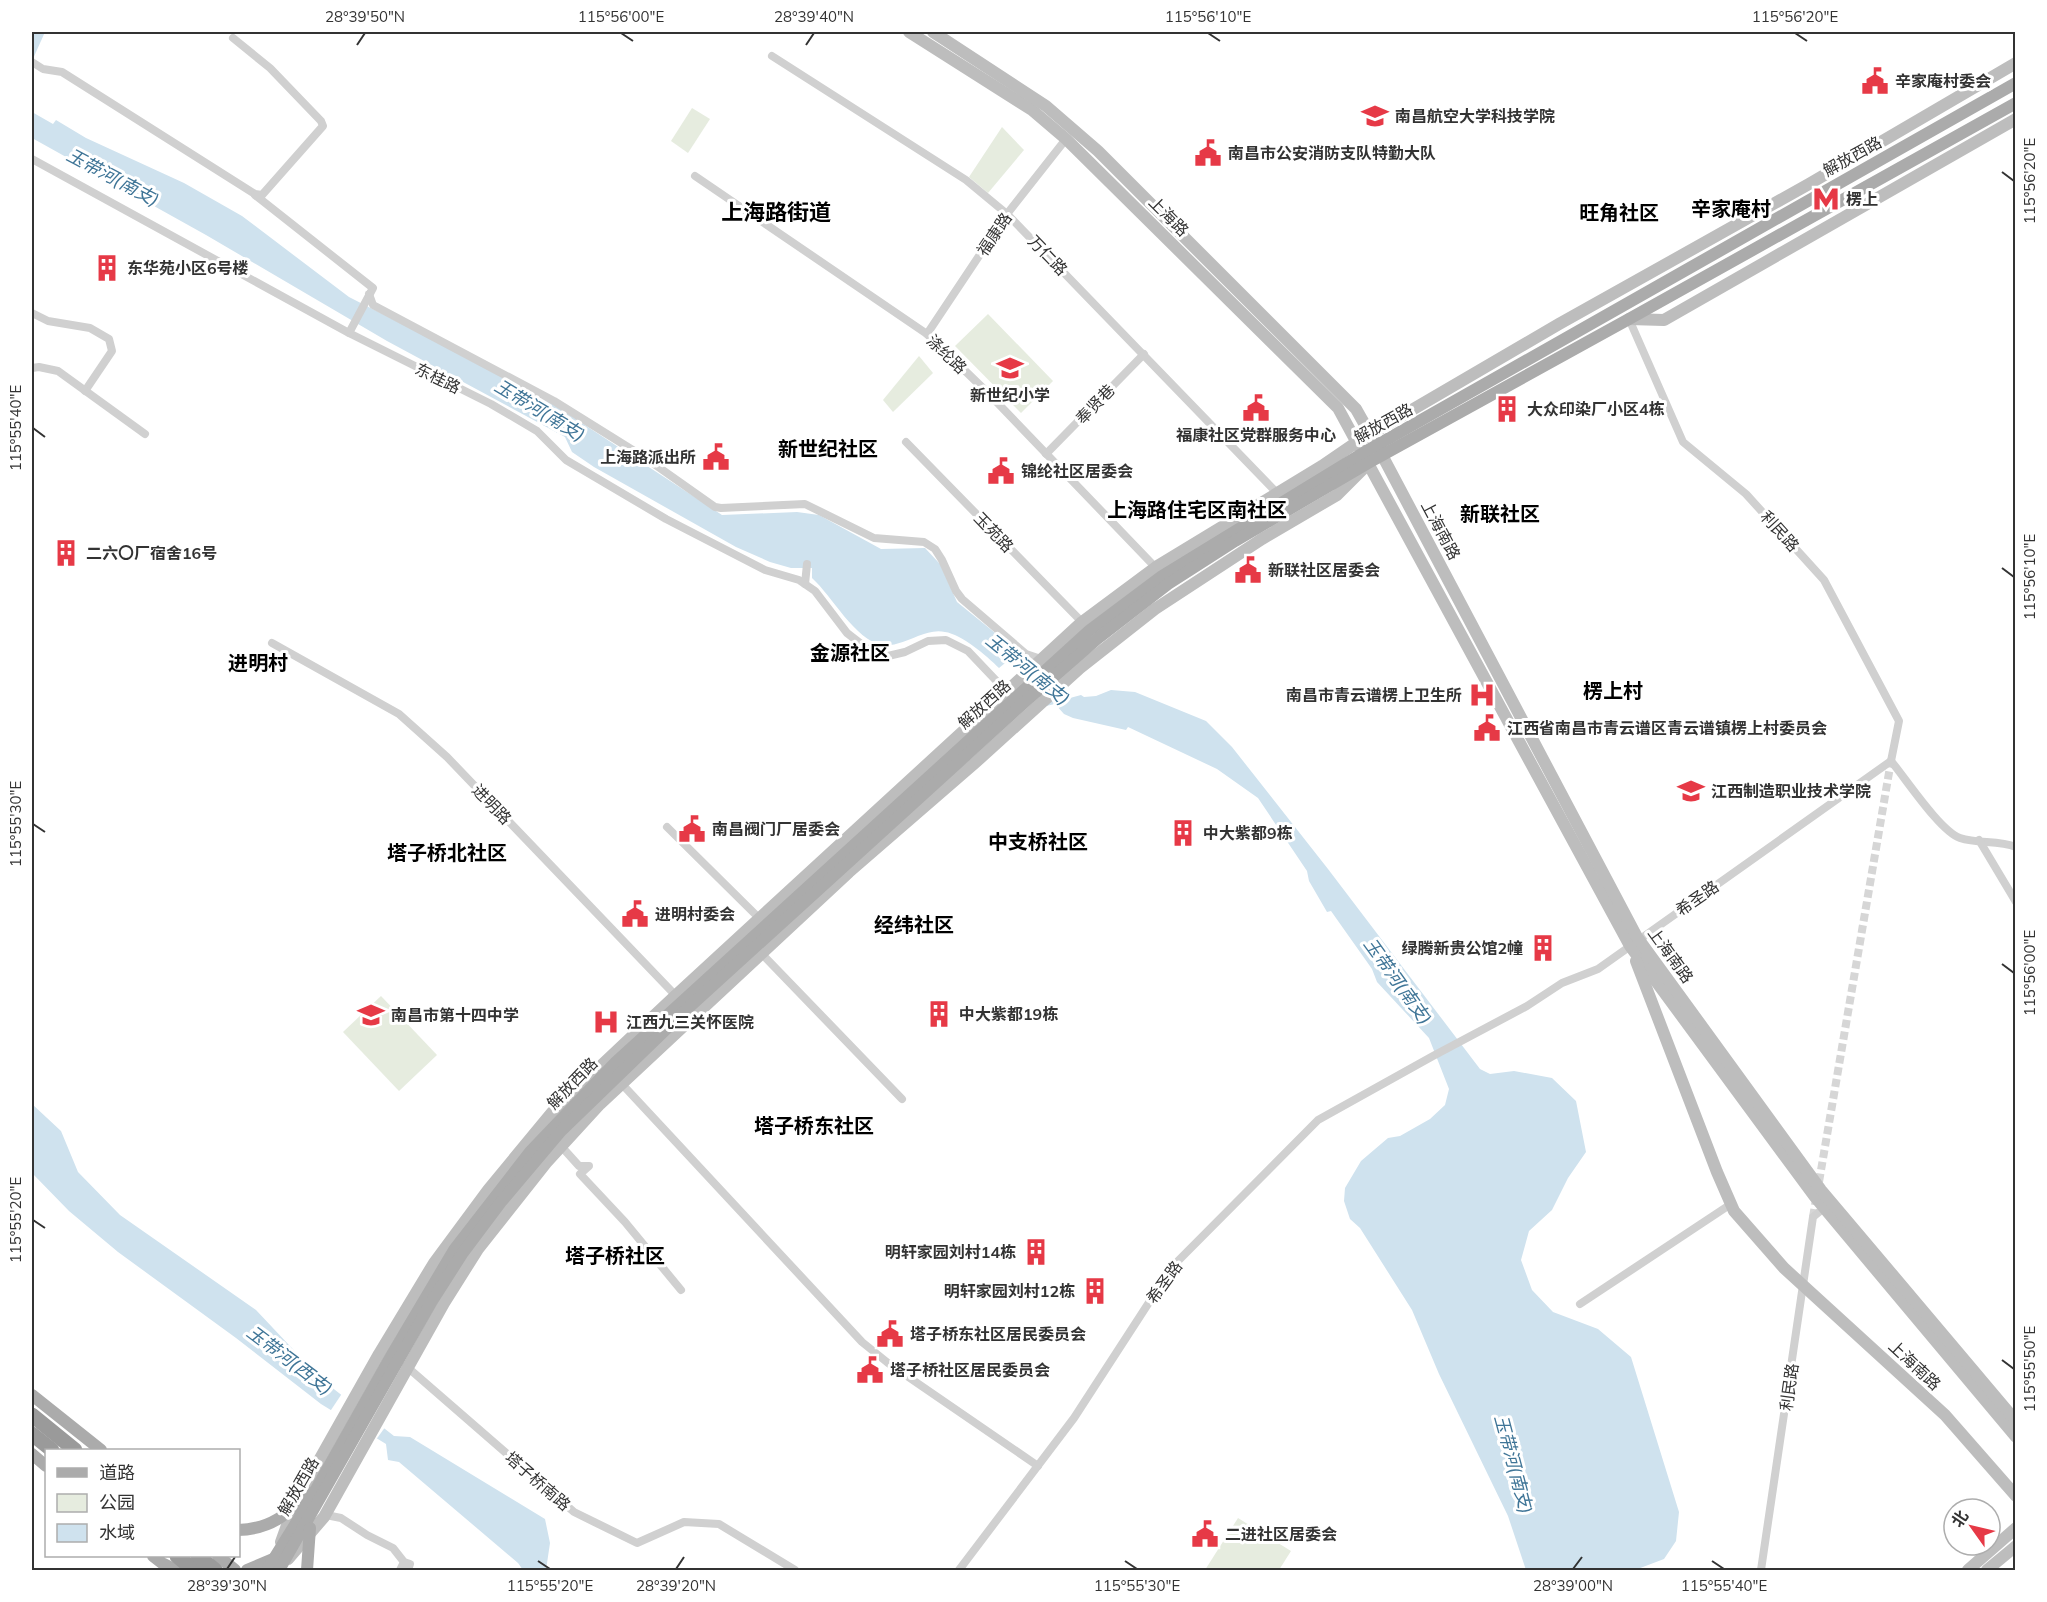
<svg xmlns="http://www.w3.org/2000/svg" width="2047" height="1602" viewBox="0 0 2047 1602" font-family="Mulish,'Noto Sans SC',sans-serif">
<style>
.green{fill:#e6ecdf}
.water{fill:#cfe2ee}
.pier{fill:#fff}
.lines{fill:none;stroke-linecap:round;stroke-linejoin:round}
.street-tunnel{stroke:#d6d6d6;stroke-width:8;stroke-dasharray:8 4;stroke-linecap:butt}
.street{stroke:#d0d0d0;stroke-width:8}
.secondary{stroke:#bdbdbd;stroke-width:12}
.primary{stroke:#ababab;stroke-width:12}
.highway{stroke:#9a9a9a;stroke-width:15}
.ticks{fill:none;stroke:#333;stroke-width:2}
.labels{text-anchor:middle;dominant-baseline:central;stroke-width:6;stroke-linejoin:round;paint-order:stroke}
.poi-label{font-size:16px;font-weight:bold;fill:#333;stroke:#fff;text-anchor:start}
.street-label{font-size:16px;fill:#333;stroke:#fff}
.water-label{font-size:18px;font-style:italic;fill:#3f7597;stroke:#fff}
.quarter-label{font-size:20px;font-weight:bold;fill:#000;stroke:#fff}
.district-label{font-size:22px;font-weight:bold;fill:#000;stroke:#fff}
.neatline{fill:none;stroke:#333;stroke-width:2}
.ticks-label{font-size:15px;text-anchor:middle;fill:#333}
</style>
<rect width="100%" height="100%" fill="#fff"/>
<g class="green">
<path d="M692 108 710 119 688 153 671 141Z"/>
<path d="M1002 127 1024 150 988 193 969 177Z"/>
<path d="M988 314 1053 381 1021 413 955 346Z"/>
<path d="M919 356 933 373 893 412 883 400Z"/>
<path d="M381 996 437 1055 399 1091 343 1032Z"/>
<path d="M1238 1518 1291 1551 1279 1570H1205Z"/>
</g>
<g class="water">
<path d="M32 32H45L32 61Z"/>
<path d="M32 112 53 124 56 120 86 138 184 183 242 216 349 297 533 391 722 515 797 512 819 515 881 549 925 548 940 564 957 602 1021 654 1064 697 1070 698 1081 695 1084 697 1096 696 1111 690 1135 692 1206 721 1232 747 1328 869 1480 1069 1490 1074 1514 1071 1552 1078 1576 1101 1586 1152 1568 1178 1552 1210 1529 1231 1521 1260 1532 1290 1553 1312 1598 1329 1631 1357 1679 1512 1676 1541 1664 1559 1635 1570H1526L1508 1516 1439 1374 1412 1310 1360 1228 1350 1219 1344 1201 1345 1188 1361 1161 1388 1138 1400 1136 1430 1119 1445 1105 1449 1089 1429 1038 1377 982 1372 969 1331 911 1327 912 1309 881 1307 871 1258 798 1217 769 1128 727 1126 730 1073 718 1064 714 1055 704 1046 706 1010 659 999 668C987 656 961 634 945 632 935 630 927 633 918 636 908 640 893 647 882 645 855 640 832 596 812 578V568H791L770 562 736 547 594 467 572 452 565 437 387 341 206 235 32 138Z"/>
<path d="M32 1104 61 1131 78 1172 120 1215 256 1310 321 1379 394 1436 410 1437 545 1519 550 1543 546 1570H523L518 1563 399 1462 388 1460 386 1444 321 1404 236 1338 118 1252 69 1211 32 1173Z"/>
</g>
<path class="pier" d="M343 1392 386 1426 375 1441 329 1413Z"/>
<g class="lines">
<path class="street-tunnel" d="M1813 1217 1891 761"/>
<g class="street">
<path d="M772 56 966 180 1007 214 1279 495"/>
<path d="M32 62 43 69 62 72 255 194 262 195 323 126 321 121 270 68 233 38"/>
<path d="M32 159 349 333 491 404 537 431 566 460 666 519 765 570 799 580 815 591 847 633 874 654 888 656 905 652 928 641 946 640 968 651 1006 691"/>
<path d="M695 176 927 334 988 393 1158 570"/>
<path d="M255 195 373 288 349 333"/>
<path d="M369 294 373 305 554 401 647 459 715 507 721 508 805 504 874 538 924 542 935 549 942 560 956 591 962 599 1026 654 1041 659"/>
<path d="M32 313 48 321 90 328 109 339 112 351 85 391"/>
<path d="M1629 319 1683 442 1746 494 1824 580 1899 721 1891 761"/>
<path d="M927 334 1007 214 1066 139"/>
<path d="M32 368 39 367 58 371 145 434"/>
<path d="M906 442 1082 622"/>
<path d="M1046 454 1144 354"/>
<path d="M805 584 807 564"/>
<path d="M272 643 399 714 447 757 679 999"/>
<path d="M1891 761C1906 779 1940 831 1960 838 1978 844 1998 840 2016 847"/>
<path d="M667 827 759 918"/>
<path d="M1979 840 2016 902"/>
<path d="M761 953 902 1099"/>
<path d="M621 1083 862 1342 888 1363 1038 1466"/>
<path d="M561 1146 579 1166H589L580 1174 625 1222 681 1290"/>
<path d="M1580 1304 1731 1204"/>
<path d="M406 1366 574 1512 637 1543 684 1522 719 1524 795 1570"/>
<path d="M326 1515 341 1518 367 1535 393 1548 404 1562 410 1564 408 1570"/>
<path d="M400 1570 404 1562"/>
<path d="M959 1570 1074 1418 1172 1267 1318 1120 1433 1056 1527 1006 1562 983 1598 969 1891 761"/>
<path d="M1761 1570 1813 1217 1824 1208"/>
</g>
<g class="secondary">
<path d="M909 32 1032 110 1066 139 1338 408 1630 946 1815 1197 2016 1437"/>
<path d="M933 32 1046 106 1098 151 1356 409 1382 455 1637 937 1821 1190 2016 1421"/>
<path d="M1629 319 1664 320 2016 119"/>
<path d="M1636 961 1717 1172 1734 1211 1784 1268 1945 1415 2016 1496"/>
<path d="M281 1542 295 1503 379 1354 434 1263 488 1190 554 1110 676 995 1082 622 1156 567 1322 466 1357 442 1559 324 1809 184 2016 63"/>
<path d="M288 1559 324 1517 444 1303 478 1249 546 1163 600 1104 849 872 976 762 1080 668 1155 609 1262 539 1337 495 1364 468"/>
<path d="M1968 1570 2016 1528"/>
<path d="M1987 1570 2016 1546"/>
</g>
<g class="primary">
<path d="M32 1395 101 1450"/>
<path d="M32 1454 46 1466"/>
<path d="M238 1530C271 1529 286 1515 309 1493"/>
<path d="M153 1556 162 1563 176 1570"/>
<path d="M218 1556 235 1570"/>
<path d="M247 1570 273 1559"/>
<path d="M267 1570 306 1507 390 1358 454 1250 530 1152 616 1062 1090 630 1162 576 1363 453 2016 83"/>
<path d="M279 1570 432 1301 462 1254 501 1202 561 1131 687 1009 1028 699 1097 639 1168 584 1235 541 1368 463 1629 319 2016 103"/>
<path d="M307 1570 310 1528"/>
</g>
<g class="highway">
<path d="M32 1415 75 1450"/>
<path d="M32 1434 52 1450"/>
<path d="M177 1556 194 1570"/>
<path d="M198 1556 215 1570"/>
</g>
</g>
<path class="ticks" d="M621 33 633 41M1208 33 1220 41M1795 33 1807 41M357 45 365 33M806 45 814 33M2002 172 2014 181M33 428 45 437M2002 568 2014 577M33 824 45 832M2002 964 2014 973M33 1220 45 1228M2002 1360 2014 1369M538 1561 550 1569M1125 1561 1137 1569M1712 1561 1724 1569M227 1569 235 1557M676 1569 684 1557M1573 1569 1582 1557"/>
<defs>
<symbol id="civic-bare" viewBox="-9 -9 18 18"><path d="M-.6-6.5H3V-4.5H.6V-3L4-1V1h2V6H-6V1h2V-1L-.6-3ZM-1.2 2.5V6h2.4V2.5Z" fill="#e63946" stroke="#fff" stroke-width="2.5" paint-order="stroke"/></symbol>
<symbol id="school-bare" viewBox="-9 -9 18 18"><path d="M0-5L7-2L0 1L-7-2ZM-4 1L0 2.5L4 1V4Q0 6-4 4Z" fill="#e63946" stroke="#fff" stroke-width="2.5" paint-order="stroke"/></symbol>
<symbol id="metro-bare" viewBox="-9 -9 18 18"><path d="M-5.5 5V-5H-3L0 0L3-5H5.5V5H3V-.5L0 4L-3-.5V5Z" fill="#e63946" stroke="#fff" stroke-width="2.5" paint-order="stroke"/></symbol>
<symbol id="building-bare" viewBox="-9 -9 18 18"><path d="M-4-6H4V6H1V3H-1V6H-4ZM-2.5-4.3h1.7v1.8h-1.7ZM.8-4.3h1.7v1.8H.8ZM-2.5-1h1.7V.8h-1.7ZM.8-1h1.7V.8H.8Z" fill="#e63946" stroke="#fff" stroke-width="2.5" paint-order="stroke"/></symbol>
<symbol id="hospital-bare" viewBox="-9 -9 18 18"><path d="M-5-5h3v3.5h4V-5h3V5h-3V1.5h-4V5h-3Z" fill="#e63946" stroke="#fff" stroke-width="2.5" paint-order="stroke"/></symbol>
</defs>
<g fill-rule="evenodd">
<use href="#civic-bare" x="1856" y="62" width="38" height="38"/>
<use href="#school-bare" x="1356" y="97" width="38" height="38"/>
<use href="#civic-bare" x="1189" y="134" width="38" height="38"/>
<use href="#metro-bare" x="1807" y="180" width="38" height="38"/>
<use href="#building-bare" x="88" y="249" width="38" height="38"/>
<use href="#school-bare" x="991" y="349" width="38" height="38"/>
<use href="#civic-bare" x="1237" y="389" width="38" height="38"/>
<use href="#building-bare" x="1488" y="390" width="38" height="38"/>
<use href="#civic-bare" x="697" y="438" width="38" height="38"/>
<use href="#civic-bare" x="982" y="452" width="38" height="38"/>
<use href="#building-bare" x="47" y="534" width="38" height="38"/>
<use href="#civic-bare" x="1229" y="551" width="38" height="38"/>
<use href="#hospital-bare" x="1463" y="676" width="38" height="38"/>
<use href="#civic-bare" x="1468" y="709" width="38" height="38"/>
<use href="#school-bare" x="1672" y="772" width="38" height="38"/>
<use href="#civic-bare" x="673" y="810" width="38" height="38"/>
<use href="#building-bare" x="1164" y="814" width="38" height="38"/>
<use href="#civic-bare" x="616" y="895" width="38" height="38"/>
<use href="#building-bare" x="1524" y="929" width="38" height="38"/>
<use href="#building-bare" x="920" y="995" width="38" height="38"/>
<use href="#school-bare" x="352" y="996" width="38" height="38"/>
<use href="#hospital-bare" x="587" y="1003" width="38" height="38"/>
<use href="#building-bare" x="1017" y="1233" width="38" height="38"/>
<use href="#building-bare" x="1076" y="1272" width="38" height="38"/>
<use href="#civic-bare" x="871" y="1315" width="38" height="38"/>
<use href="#civic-bare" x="851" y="1351" width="38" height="38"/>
<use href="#civic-bare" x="1186" y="1515" width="38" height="38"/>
</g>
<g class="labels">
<g class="poi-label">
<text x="1895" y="81">辛家庵村委会</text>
<text x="1395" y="116">南昌航空大学科技学院</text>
<text x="1228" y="153">南昌市公安消防支队特勤大队</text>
<text x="1846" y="199">楞上</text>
<text x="127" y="268">东华苑小区6号楼</text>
<text x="1010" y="395" text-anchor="middle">新世纪小学</text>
<text x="1527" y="409">大众印染厂小区4栋</text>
<text x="1256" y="435" text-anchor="middle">福康社区党群服务中心</text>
<text x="696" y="457" text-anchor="end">上海路派出所</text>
<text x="1021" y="471">锦纶社区居委会</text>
<text x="86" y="553">二六〇厂宿舍16号</text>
<text x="1268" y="570">新联社区居委会</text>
<text x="1462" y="695" text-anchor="end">南昌市青云谱楞上卫生所</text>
<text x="1507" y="728">江西省南昌市青云谱区青云谱镇楞上村委员会</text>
<text x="1711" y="791">江西制造职业技术学院</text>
<text x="712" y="829">南昌阀门厂居委会</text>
<text x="1203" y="833">中大紫都9栋</text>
<text x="655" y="914">进明村委会</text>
<text x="1523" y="948" text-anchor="end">绿腾新贵公馆2幢</text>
<text x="959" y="1014">中大紫都19栋</text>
<text x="391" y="1015">南昌市第十四中学</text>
<text x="626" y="1022">江西九三关怀医院</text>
<text x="1016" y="1252" text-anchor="end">明轩家园刘村14栋</text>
<text x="1075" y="1291" text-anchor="end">明轩家园刘村12栋</text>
<text x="910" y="1334">塔子桥东社区居民委员会</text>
<text x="890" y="1370">塔子桥社区居民委员会</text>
<text x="1225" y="1534">二进社区居委会</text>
</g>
<g class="street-label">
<text transform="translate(1852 156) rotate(-29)">解放西路</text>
<text transform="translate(1169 216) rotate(45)">上海路</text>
<text transform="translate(994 234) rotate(-56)">福康路</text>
<text transform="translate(1048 255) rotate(46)">万仁路</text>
<text transform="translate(947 354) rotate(44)">涤纶路</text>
<text transform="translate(438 378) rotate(26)">东桂路</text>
<text transform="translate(1095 404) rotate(-46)">奉贤巷</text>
<text transform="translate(1383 423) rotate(-29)">解放西路</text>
<text transform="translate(1441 530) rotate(62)">上海南路</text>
<text transform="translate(1780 531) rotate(48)">利民路</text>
<text transform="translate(994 532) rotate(46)">玉苑路</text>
<text transform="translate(984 704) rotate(-42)">解放西路</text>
<text transform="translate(492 804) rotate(46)">进明路</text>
<text transform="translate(1697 898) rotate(-35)">希圣路</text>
<text transform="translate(1671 955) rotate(54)">上海南路</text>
<text transform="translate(572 1083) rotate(-46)">解放西路</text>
<text transform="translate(1164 1282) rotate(-54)">希圣路</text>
<text transform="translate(1915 1365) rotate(43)">上海南路</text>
<text transform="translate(1789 1387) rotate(-82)">利民路</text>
<text transform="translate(538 1481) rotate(41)">塔子桥南路</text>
<text transform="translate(298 1486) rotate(-60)">解放西路</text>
</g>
<g class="water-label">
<text transform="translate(113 177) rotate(28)">玉带河(南支)</text>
<text transform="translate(540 410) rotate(31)">玉带河(南支)</text>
<text transform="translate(1028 669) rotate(39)">玉带河(南支)</text>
<text transform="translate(1398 981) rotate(54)">玉带河(南支)</text>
<text transform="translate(290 1360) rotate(37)">玉带河(西支)</text>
<text transform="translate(1514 1464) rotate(75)">玉带河(南支)</text>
</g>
<g class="quarter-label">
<text x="1731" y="208">辛家庵村</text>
<text x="1619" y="212">旺角社区</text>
<text x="828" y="448">新世纪社区</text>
<text x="1197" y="509">上海路住宅区南社区</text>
<text x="1500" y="513">新联社区</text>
<text x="850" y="652">金源社区</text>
<text x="258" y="662">进明村</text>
<text x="1613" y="690">楞上村</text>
<text x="1038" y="841">中支桥社区</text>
<text x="447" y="852">塔子桥北社区</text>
<text x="914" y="924">经纬社区</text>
<text x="814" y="1125">塔子桥东社区</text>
<text x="615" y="1255">塔子桥社区</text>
</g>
<g class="district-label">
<text x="776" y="212">上海路街道</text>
</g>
</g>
<rect width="2047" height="1602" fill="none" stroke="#ffffff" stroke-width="66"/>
<rect x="45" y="1449" width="195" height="108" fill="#ffffff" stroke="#adadad" stroke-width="1.5"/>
<rect x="57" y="1468" width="30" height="9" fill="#ababab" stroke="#adadad" stroke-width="1.5"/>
<text x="99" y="1479" font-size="18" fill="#333333">道路</text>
<rect x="57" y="1494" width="30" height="18" fill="#e6ecdf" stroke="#adadad" stroke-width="1.5"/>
<text x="99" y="1509" font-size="18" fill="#333333">公园</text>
<rect x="57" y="1524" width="30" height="18" fill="#cfe2ee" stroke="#adadad" stroke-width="1.5"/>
<text x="99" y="1539" font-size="18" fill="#333333">水域</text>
<g transform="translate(1972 1527) rotate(304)"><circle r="28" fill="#ffffff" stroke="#adadad" stroke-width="1.5"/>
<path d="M0-4.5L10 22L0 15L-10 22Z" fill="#e63946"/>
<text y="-9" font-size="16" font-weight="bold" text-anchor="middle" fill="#333333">北</text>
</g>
<rect x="33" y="33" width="1981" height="1536" class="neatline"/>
<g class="ticks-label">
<text x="365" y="22">28°39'50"N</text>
<text x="621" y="22">115°56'00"E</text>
<text x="814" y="22">28°39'40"N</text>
<text x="1208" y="22">115°56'10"E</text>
<text x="1795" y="22">115°56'20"E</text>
<text transform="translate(2030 181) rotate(-90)" y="5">115°56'20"E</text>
<text transform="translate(16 428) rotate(-90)" y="5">115°55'40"E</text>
<text transform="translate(2030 577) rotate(-90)" y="5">115°56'10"E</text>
<text transform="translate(16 824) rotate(-90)" y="5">115°55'30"E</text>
<text transform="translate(2030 973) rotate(-90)" y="5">115°56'00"E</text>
<text transform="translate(16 1220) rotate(-90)" y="5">115°55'20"E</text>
<text transform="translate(2030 1369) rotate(-90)" y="5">115°55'50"E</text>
<text x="227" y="1591">28°39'30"N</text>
<text x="550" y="1591">115°55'20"E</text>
<text x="676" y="1591">28°39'20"N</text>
<text x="1137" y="1591">115°55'30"E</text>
<text x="1573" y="1591">28°39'00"N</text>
<text x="1724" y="1591">115°55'40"E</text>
</g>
</svg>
